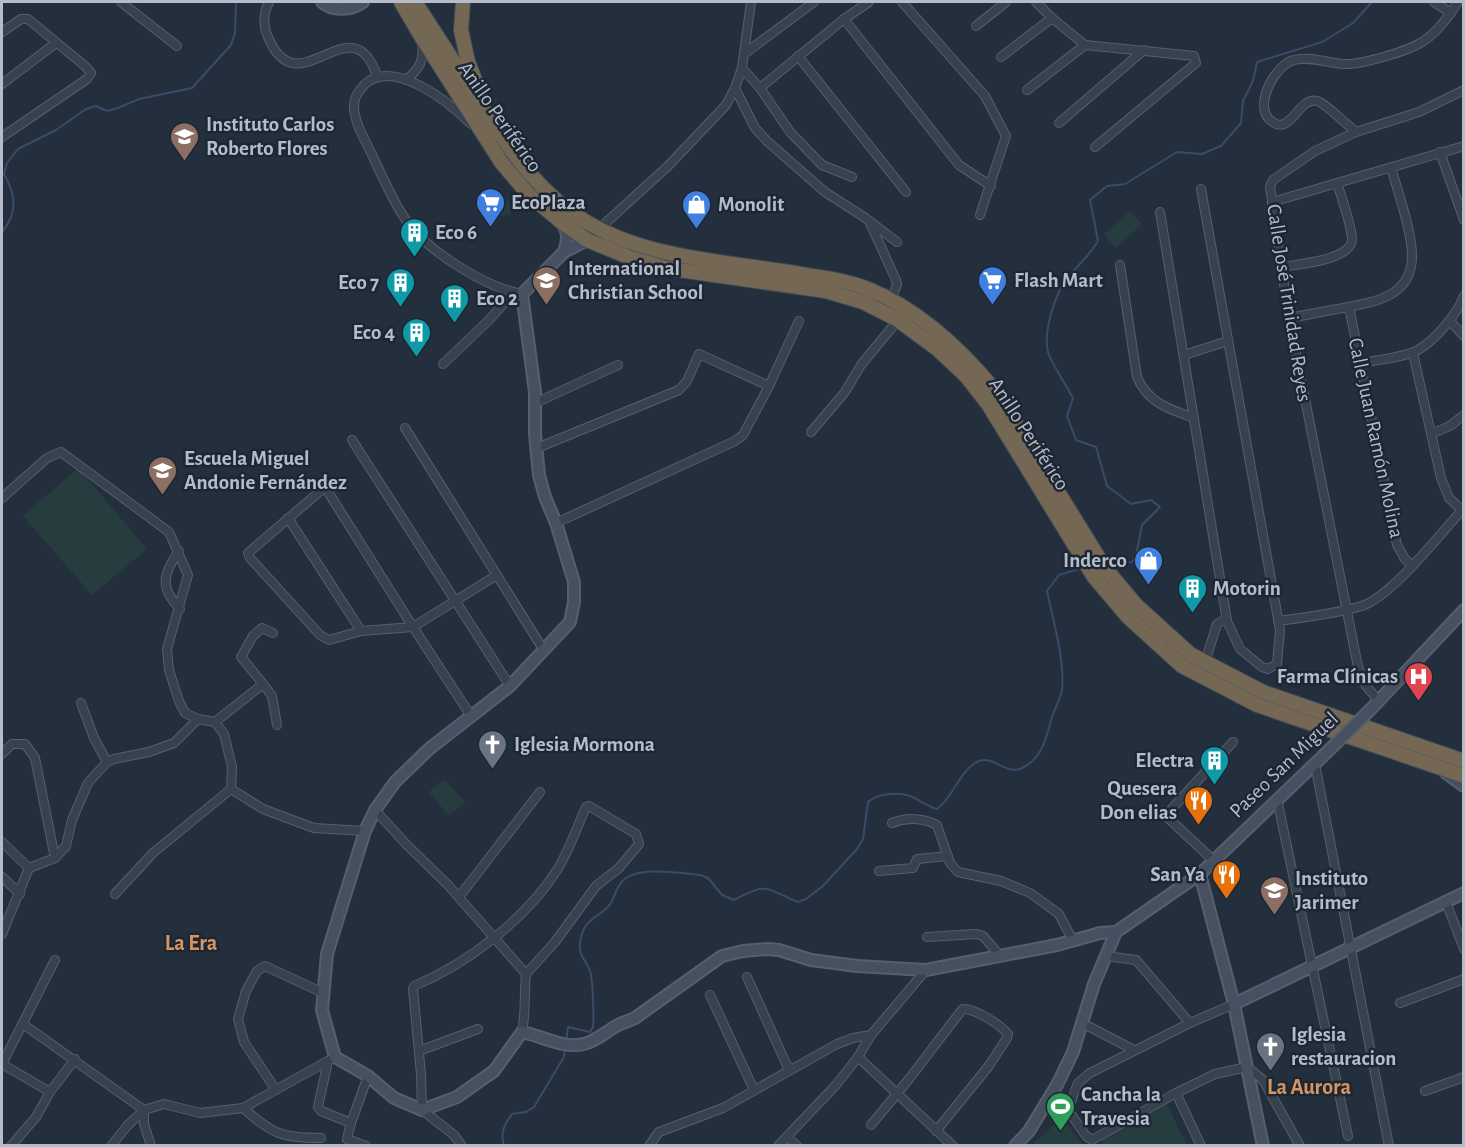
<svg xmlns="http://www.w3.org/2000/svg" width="1465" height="1147" viewBox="0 0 1465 1147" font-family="'Alegreya Sans',sans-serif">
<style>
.green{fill:#263c3f}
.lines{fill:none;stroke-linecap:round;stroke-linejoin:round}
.stream{stroke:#394c67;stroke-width:2}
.street-casing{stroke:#565f6c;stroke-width:10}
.secondary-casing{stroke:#565f6c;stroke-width:14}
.highway-casing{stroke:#434c59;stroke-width:16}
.street{stroke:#38414e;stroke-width:8}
.secondary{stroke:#465061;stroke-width:10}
.highway{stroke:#746855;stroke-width:14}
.secondary-bridge-casing{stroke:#565f6c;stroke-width:14;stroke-linecap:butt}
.secondary-bridge{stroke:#465061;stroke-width:10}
.labels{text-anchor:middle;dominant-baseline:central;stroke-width:5;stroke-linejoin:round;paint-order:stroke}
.street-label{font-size:21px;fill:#b4bcc9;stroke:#1d2633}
.poi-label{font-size:21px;font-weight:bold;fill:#b4bcc9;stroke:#1d2633;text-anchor:start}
.neighbourhood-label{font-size:22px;font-weight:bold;fill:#d59563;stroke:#1d2633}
</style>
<rect width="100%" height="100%" fill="#242f3e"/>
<g class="green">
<path d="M495 189 510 203V214L501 216 486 200Z"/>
<path d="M1130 211 1142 224 1116 248 1104 234Z"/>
<path d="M78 468 147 549 92 595 23 516Z"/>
<path d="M444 779 465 802 449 816 429 792Z"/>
<path d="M1165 1100 1187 1145H1104L1100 1137Z"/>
<path d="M1062 1118 1083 1145H1032Z"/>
</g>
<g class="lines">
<g class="stream">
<path d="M2 232C18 213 16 195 4 174L7 163 18 149 56 130 86 109 96 106 107 111 118 108 139 99 192 88 231 45 235 33 236 2"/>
<path d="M1120 563 1132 562 1136 556 1142 525 1160 507 1151 500 1131 504 1107 486 1096 447 1076 440 1067 416 1073 398C1067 386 1051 363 1048 352 1043 332 1055 293 1068 277 1079 264 1089 256 1098 241L1090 200 1107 186 1125 184 1177 152 1202 154 1221 146 1241 123 1243 101 1253 81 1257 62 1322 42 1353 23 1372 2"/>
<path d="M566 1042 568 1027 590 1032 593 1027C594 1017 593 980 590 971 587 961 578 957 580 942 584 919 594 920 608 907 614 901 615 890 621 883 633 865 681 873 700 875L708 878 722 895 734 900C769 881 765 889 798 902L806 899 823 886 857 849 863 839 868 802C877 794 894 792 906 795 915 796 925 806 937 809 954 797 959 770 979 761 993 755 1006 776 1022 768 1041 759 1046 740 1051 720 1054 710 1060 700 1062 690 1065 660 1053 620 1047 591L1059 575 1079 569"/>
<path d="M504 1146C500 1133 504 1125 512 1114L526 1112 534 1107 564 1057 565 1048"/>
</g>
<defs>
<g id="street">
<path d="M121 2 177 46"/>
<path d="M269 2C263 13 263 26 268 37 298 110 352 0 377 76"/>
<path d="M902 2 985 96 1006 136 980 215"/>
<path d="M1036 2 1052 18 1085 45 1194 56 1196 63 1095 147"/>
<path d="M1434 2 1451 13"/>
<path d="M844 19 959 165 991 186"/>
<path d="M976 26 1006 2"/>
<path d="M2 32 21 19H28L85 66 91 73 87 79 2 137"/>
<path d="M744 54 814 2"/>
<path d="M798 56 906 192"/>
<path d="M1001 57 1052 18"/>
<path d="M742 68 760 88 790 132 822 165 852 177"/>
<path d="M406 80C420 69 424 60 422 43"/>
<path d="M2 84 56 43"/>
<path d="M735 88 755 128 768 142 825 192 864 217 897 242"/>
<path d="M760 88 844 19 869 2"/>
<path d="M1027 90 1085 45"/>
<path d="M1059 123 1144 50"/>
<path d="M471 124C450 103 395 58 365 84 359 90 353 99 354 108 355 125 367 143 374 159 384 180 394 204 408 223 429 252 487 288 522 294"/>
<path d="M1356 132 1419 112 1464 90"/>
<path d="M1440 152 1464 220"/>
<path d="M1272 202 1464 146"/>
<path d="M1160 212 1227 621 1240 649 1262 667 1268 669 1277 664 1280 630 1201 189"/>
<path d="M870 223 896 280 897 284 891 301"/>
<path d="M599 229 668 166 726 105 735 88 742 68 751 2"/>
<path d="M1120 265 1137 377C1148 403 1169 409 1194 418"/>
<path d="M1282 267C1299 264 1352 260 1352 239 1351 223 1342 199 1337 183"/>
<path d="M1349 307 1397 545 1405 559 1412 565"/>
<path d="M1289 318C1307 315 1325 311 1343 308 1374 302 1412 297 1412 256 1412 231 1398 193 1391 167"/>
<path d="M1450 321 1464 336"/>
<path d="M1413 353 1441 478 1449 498 1462 510"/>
<path d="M1184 355 1228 341"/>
<path d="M1360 363C1376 360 1394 359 1411 353 1430 347 1457 315 1464 296"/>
<path d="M443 364 489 320 513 293"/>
<path d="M535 403 618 365"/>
<path d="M405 428 543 649"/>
<path d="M811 432 845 392 861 365 898 320"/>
<path d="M1433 433 1450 426 1464 415"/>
<path d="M352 440 510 686"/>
<path d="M537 448 679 390 687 381 699 354 769 386"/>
<path d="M2 498 47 458 61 452 169 532 188 575 167 649 169 670 179 701 185 713 198 719 215 722 224 734 232 767 231 789 263 809 314 828 365 831"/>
<path d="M288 518 361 631"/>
<path d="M556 523 735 441 743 435 769 386 799 321"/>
<path d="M179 551C163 574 159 587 180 609"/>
<path d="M1278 621C1300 618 1351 612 1369 603 1399 587 1440 534 1464 508"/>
<path d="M1205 662 1217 624 1222 621H1227"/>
<path d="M263 684 272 696 277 725"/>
<path d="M1379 701 1366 686 1358 667 1289 318 1270 187 1273 180 1315 151 1356 132C1348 126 1324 102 1317 101 1298 96 1290 140 1269 119 1254 103 1276 64 1294 60 1310 56 1328 63 1344 64 1361 65 1408 51 1422 42 1437 33 1449 16 1458 2"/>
<path d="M81 703 94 738 107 762"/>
<path d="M471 716 413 627 325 487 248 553 250 558 320 635 329 640 361 631 413 627 497 575"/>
<path d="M215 722 263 684 241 657 253 636 262 628 273 633"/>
<path d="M2 754 12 744H25L35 758 55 858"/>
<path d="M1315 764 1389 1146"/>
<path d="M1277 799 1348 1136"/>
<path d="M375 810 406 844 448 885 526 974C524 994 526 1013 522 1032"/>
<path d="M892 823C907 817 922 818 937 825L950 863 958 872 1001 881 1030 893 1059 914 1072 939"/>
<path d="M2 842 29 868"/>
<path d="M1213 860 1167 817 1168 813 1233 742"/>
<path d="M879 871 913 868 917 859 948 856"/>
<path d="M2 877 20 894"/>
<path d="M115 894 153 853 231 789"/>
<path d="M459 897 540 792"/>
<path d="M1446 902 1464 949"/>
<path d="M2 934 29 868 55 858 66 846 72 820 88 783 107 762 114 759 149 752 174 743 198 719"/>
<path d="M927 937 976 934 983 936 1001 957"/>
<path d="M1106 956 1136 960 1190 1023"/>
<path d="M747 977 789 1070"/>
<path d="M710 995 754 1090"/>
<path d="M1400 1003 1464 979"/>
<path d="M1082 1023 1134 1050"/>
<path d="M23 1024 144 1110V1124L151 1146"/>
<path d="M419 1051 478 1029"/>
<path d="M858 1057 953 1146"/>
<path d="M328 1061 318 1107 321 1111 351 1123 347 1139 366 1146"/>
<path d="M2 1064 55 960"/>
<path d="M2 1064 50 1092"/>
<path d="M276 1090 244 1042 238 1019 246 991 257 971 265 966 323 993"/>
<path d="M1425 1091 1464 1077"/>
<path d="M1176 1093 1201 1146"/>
<path d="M1048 1101 1068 1110 1078 1083 1090 1073 1190 1023 1234 1004"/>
<path d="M243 1108C273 1134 281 1138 321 1138"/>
<path d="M1068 1110 1086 1136 1092 1140 1176 1093 1215 1074 1247 1067 1263 1080 1300 1146"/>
<path d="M351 1123 368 1076"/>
<path d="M871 1125 909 1079 961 1011 963 1009C976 1009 999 1024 1008 1034L1007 1038 988 1067 936 1131"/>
<path d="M787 1137 797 1146"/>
<path d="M11 1146 36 1117 50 1092 75 1059"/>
<path d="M111 1146 127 1126 144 1110 164 1104 200 1113 243 1108 335 1057"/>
<path d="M462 1146 454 1135 422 1110 421 1074 413 989 414 986C467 964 526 919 557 870 569 851 577 827 586 807L589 806 636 834 639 844 619 868 596 886 555 942 526 974"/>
<path d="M649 1146 659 1132 723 1108 837 1044 853 1038 871 1035"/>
<path d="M778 1146 836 1085 858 1057 871 1035 926 970"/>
</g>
<g id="secondary">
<path d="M322 2C333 12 352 10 363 2"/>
<path d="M561 222C569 233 568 239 564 252"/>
<path d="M587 240 564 252 522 294 535 392V434L539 475 545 497 556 523 574 582V602L570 622 510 686 429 749 395 782 375 810 365 831 327 954 322 1010 335 1057 368 1076 394 1098 422 1110 457 1097 494 1071 522 1032C536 1035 549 1041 563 1044 589 1049 597 1037 618 1025 623 1022 630 1021 635 1018L722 956 743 951 768 949 779 950 811 960 857 966 926 970 1057 945 1100 933 1116 932"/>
<path d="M1371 709 1464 610"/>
<path d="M1446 773 1464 786"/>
<path d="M1200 874 1234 1004 1263 1146"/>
<path d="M1234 1004 1464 893"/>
<path d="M1015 1146 1029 1131 1057 1085 1073 1052 1094 984 1116 932 1200 874 1322 757"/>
</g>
<g id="highway">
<path d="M401 2 422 38 501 162 528 194 560 221 587 240 631 258 666 268 826 291 863 302 898 320 936 348 966 376 988 404 1094 577 1128 617 1182 666 1257 705 1464 776"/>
<path d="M415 2C435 33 456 65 476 97 502 139 528 179 567 209 636 261 725 260 806 275 826 278 848 281 868 289 920 310 962 350 997 393L1105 568 1136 605 1190 654 1263 692 1464 761"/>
<path d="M463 2 461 30 468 62 479 90"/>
</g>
</defs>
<use href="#street" class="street-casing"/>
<use href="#secondary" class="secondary-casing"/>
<use href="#highway" class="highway-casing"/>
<use href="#street" class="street"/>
<use href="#secondary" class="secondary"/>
<use href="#highway" class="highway"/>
<defs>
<path id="secondary-bridge" d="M1322 757 1371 709"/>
</defs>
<use href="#secondary-bridge" class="secondary-bridge-casing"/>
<use href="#secondary-bridge" class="secondary-bridge"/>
</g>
<defs>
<symbol id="school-pin" viewBox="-11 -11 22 30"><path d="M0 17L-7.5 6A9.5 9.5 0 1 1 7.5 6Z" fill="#8d6e63" stroke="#1d2633"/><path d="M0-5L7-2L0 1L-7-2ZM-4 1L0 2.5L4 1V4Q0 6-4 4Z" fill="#fff"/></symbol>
<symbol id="supermarket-pin" viewBox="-11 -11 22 30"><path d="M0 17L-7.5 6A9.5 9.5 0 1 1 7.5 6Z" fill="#3f7fe0" stroke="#1d2633"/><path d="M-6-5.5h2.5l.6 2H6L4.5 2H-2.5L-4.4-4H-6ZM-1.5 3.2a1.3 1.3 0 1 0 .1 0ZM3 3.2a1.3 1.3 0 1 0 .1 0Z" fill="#fff"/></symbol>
<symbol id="shop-pin" viewBox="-11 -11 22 30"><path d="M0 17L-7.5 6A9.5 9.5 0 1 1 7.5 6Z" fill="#3f7fe0" stroke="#1d2633"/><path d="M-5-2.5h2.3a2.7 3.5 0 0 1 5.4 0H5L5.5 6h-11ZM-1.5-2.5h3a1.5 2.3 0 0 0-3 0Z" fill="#fff"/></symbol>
<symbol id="building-pin" viewBox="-11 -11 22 30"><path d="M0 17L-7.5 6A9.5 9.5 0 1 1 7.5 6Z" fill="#0f9aa8" stroke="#1d2633"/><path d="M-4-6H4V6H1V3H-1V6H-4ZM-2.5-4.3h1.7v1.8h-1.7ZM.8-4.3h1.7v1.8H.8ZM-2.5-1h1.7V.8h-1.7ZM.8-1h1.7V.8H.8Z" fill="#fff"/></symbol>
<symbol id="hospital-pin" viewBox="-11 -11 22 30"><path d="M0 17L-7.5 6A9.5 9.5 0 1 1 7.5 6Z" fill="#e0444e" stroke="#1d2633"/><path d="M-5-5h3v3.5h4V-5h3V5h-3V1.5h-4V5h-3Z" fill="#fff"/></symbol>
<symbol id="church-pin" viewBox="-11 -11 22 30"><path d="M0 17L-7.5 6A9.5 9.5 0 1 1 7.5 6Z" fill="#6b7280" stroke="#1d2633"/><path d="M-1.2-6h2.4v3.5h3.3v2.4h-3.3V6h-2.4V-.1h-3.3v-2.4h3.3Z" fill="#fff"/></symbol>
<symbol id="restaurant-pin" viewBox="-11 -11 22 30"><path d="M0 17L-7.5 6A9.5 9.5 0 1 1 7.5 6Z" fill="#e8710a" stroke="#1d2633"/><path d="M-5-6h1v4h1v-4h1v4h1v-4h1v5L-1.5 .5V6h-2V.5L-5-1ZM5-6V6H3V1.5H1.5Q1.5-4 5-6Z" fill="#fff"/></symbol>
<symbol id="stadium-pin" viewBox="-11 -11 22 30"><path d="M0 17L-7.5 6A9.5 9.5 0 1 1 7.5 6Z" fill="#2e9e5b" stroke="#1d2633"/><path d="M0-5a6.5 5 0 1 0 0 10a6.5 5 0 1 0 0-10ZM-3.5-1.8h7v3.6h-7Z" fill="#fff"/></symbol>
</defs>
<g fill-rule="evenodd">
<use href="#school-pin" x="168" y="120" width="33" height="45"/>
<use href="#supermarket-pin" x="474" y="186" width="33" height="45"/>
<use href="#shop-pin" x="680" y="188" width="33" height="45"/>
<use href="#building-pin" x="398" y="216" width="33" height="45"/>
<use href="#school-pin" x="530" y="264" width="33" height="45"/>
<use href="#supermarket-pin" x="976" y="264" width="33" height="45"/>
<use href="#building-pin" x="384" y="266" width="33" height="45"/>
<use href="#building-pin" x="438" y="282" width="33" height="45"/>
<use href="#building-pin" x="400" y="316" width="33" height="45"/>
<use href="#school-pin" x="146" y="454" width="33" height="45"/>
<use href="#shop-pin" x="1132" y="544" width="33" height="45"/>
<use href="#building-pin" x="1176" y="572" width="33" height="45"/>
<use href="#hospital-pin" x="1402" y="660" width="33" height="45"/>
<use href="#church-pin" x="476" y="728" width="33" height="45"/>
<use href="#building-pin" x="1198" y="744" width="33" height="45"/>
<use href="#restaurant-pin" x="1182" y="784" width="33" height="45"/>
<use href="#restaurant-pin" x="1210" y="858" width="33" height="45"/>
<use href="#school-pin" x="1258" y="874" width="33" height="45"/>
<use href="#church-pin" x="1254" y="1030" width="33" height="45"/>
<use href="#stadium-pin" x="1044" y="1090" width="33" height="45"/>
</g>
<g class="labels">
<g class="street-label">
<text transform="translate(500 117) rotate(55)">Anillo Periférico</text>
<text transform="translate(1289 303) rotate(81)">Calle José Trinidad Reyes</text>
<text transform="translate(1029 434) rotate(57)">Anillo Periférico</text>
<text transform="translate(1376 438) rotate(78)">Calle Juan Ramón Molina</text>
<text transform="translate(1284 765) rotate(-44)">Paseo San Miguel</text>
</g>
<g class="poi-label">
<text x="206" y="124">Instituto Carlos<tspan x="206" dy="24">Roberto Flores</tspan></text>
<text x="511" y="202">EcoPlaza</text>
<text x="718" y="204">Monolit</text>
<text x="435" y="232">Eco 6</text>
<text x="568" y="268">International<tspan x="568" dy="24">Christian School</tspan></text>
<text x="1014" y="280">Flash Mart</text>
<text x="379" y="282" text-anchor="end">Eco 7</text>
<text x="476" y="298">Eco 2</text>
<text x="395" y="332" text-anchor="end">Eco 4</text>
<text x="184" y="458">Escuela Miguel<tspan x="184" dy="24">Andonie Fernández</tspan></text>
<text x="1127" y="560" text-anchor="end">Inderco</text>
<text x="1213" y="588">Motorin</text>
<text x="1398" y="676" text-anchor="end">Farma Clínicas</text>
<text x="514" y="744">Iglesia Mormona</text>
<text x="1194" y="760" text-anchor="end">Electra</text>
<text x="1177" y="788" text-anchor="end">Quesera<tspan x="1177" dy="24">Don elias</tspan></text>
<text x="1205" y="874" text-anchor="end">San Ya</text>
<text x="1295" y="878">Instituto<tspan x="1295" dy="24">Jarimer</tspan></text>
<text x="1291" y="1034">Iglesia<tspan x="1291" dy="24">restauracion</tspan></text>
<text x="1081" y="1094">Cancha la<tspan x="1081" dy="24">Travesia</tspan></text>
</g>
<g class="neighbourhood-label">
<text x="191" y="943">La Era</text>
<text x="1309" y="1087">La Aurora</text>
</g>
</g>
<rect width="1465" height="1147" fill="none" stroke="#b4bcc9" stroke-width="6"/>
</svg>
